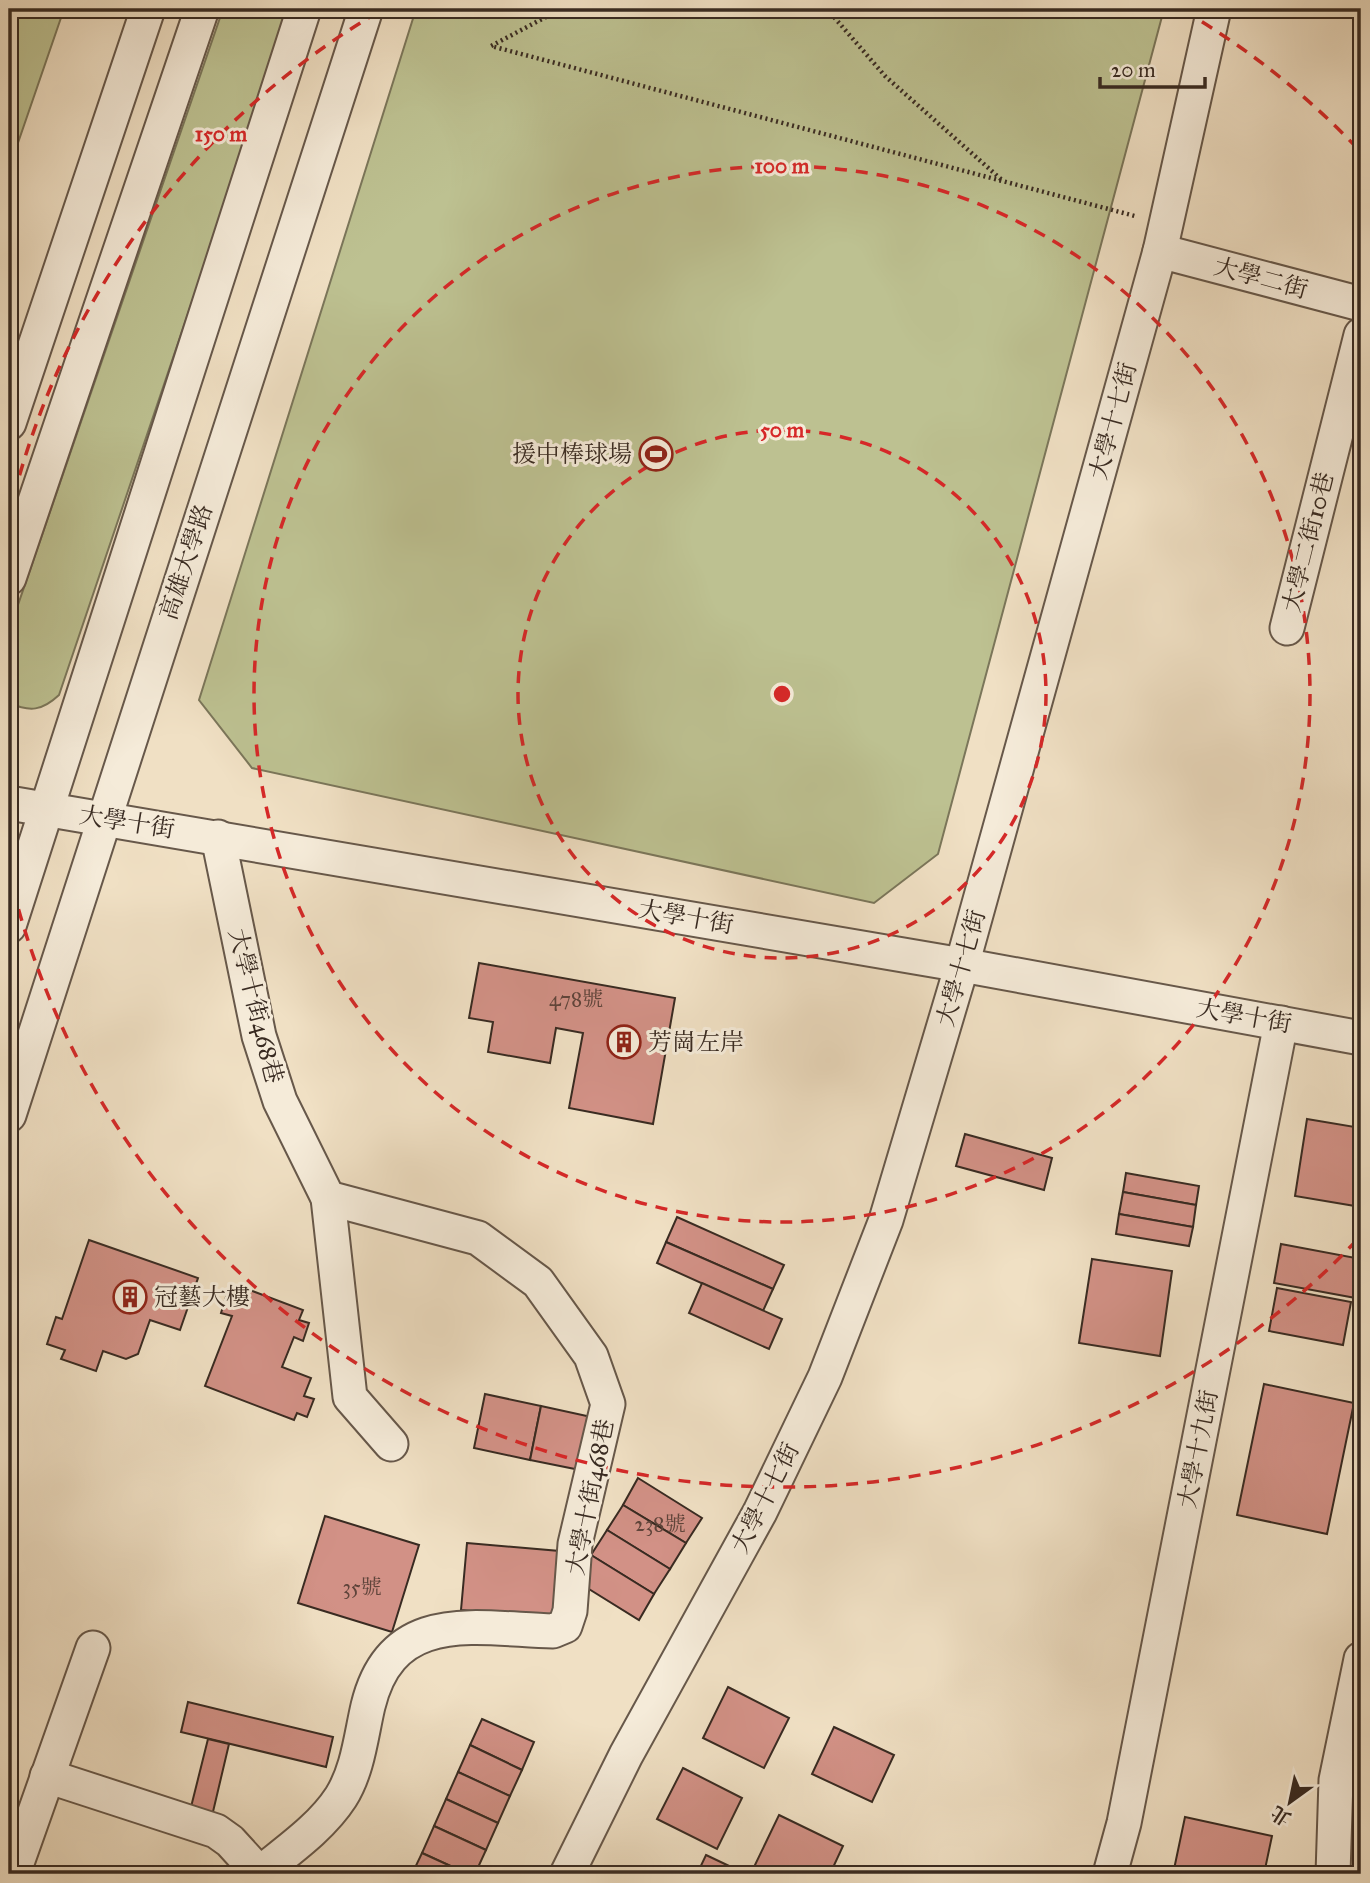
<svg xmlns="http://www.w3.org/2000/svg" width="1370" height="1883" viewBox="0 0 1370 1883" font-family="'IM FELL Great Primer','Noto Serif TC',serif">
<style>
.green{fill:#bdc191;stroke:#7b765a;stroke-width:2}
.building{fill:#d29186;stroke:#392b22;stroke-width:2}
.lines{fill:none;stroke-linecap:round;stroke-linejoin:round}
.minor-casing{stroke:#67584a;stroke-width:37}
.path{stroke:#392b22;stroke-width:4.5;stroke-dasharray:2 3.5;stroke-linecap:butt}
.minor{stroke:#f5ebd9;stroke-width:33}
.ring{fill:none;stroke:#d62828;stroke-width:3.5;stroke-dasharray:12 9}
.labels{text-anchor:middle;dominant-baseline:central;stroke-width:6;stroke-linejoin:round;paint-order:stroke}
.number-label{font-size:21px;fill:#5f443b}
.street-label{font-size:24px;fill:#392b22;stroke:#f5ebd9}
.poi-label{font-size:24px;fill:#392b22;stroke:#f5ebd9;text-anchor:start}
.centre{fill:#d62828;stroke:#f5ebd9;stroke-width:3.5}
.ring-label{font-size:21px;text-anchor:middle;font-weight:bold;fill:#d62828;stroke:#f5ebd9;stroke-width:6;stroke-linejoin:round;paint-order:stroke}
</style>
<rect width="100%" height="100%" fill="#f0e0c4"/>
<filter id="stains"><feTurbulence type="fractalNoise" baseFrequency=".00286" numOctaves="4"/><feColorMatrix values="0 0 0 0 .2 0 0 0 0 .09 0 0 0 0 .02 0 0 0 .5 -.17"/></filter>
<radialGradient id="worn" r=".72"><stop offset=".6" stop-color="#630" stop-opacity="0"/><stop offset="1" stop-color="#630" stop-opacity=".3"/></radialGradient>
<g class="green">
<path d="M9 9H64L9 169Z"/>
<path d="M223 9H291L59 695C42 711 30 712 9 703V631Z"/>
<path d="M416 9H1164L938 854 874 903 252 768 199 700Z"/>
</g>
<g class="building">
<path d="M479 963 675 998 653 1124 569 1108 583 1033 556 1028 550 1063 488 1052 493 1022 469 1018Z"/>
<path d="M1307 1119 1361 1128V1207L1295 1196Z"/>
<path d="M965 1134 1052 1158 1044 1190 956 1166Z"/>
<path d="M1126 1173 1199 1186 1196 1205 1123 1192Z"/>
<path d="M1123 1192 1196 1205 1193 1227 1119 1214Z"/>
<path d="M1119 1214 1193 1227 1189 1246 1116 1234Z"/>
<path d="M677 1217 784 1265 773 1289 666 1242Z"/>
<path d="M89 1240 198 1278 180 1330 150 1320 138 1354 126 1359 103 1351 96 1371 61 1359 65 1350 47 1344 56 1317 62 1319Z"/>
<path d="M666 1242 773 1289 763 1311 657 1263Z"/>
<path d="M1281 1244 1361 1259V1299L1274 1283Z"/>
<path d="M1092 1259 1172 1271 1160 1356 1079 1343Z"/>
<path d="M702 1283 782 1319 769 1349 689 1313Z"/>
<path d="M239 1286 303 1310 299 1320 309 1323 303 1341 294 1337 282 1367 311 1378 304 1396 314 1399 307 1417 297 1413 294 1420 205 1386 232 1316 221 1313 226 1297 234 1300Z"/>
<path d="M1277 1288 1351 1302 1343 1345 1269 1331Z"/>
<path d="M1264 1384 1354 1403 1327 1534 1237 1515Z"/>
<path d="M485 1394 541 1406 530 1460 474 1448Z"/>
<path d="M541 1406 596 1418 585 1471 530 1460Z"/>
<path d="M638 1478 702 1518 686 1543 623 1505Z"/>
<path d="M623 1505 686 1543 670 1569 607 1530Z"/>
<path d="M325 1516 419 1545 392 1632 298 1603Z"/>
<path d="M607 1530 670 1569 654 1594 591 1555Z"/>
<path d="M467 1543 571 1552 565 1619 461 1610Z"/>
<path d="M591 1555 654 1594 639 1620 576 1581Z"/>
<path d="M728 1687 789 1718 764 1768 703 1738Z"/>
<path d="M188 1702 333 1737 326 1767 181 1732Z"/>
<path d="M482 1719 534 1742 522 1770 470 1745Z"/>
<path d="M834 1727 894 1755 872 1802 812 1774Z"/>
<path d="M208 1739 229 1744 212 1816 190 1811Z"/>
<path d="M470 1745 522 1770 510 1796 458 1772Z"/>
<path d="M683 1768 742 1798 717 1849 657 1819Z"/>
<path d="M458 1772 510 1796 498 1823 446 1799Z"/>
<path d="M446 1799 498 1823 486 1850 434 1826Z"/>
<path d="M779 1815 843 1846 830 1874H769L754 1867Z"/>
<path d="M1185 1817 1272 1836 1264 1874H1173Z"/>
<path d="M434 1826 486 1850 475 1874H468L422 1853Z"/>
<path d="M422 1853 468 1874H412Z"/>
<path d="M706 1855 746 1874H697Z"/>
</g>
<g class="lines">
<defs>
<g id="minor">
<path d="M1160 251 1361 304"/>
<path d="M9 423 148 9"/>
<path d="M9 578 202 9"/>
<path d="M1287 628 1361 335"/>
<path d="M9 803 962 965 1361 1038"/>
<path d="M218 837 259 1036 280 1101 328 1198 478 1238 538 1282 591 1356 608 1404 575 1544 570 1611 565 1626 553 1631C476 1629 392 1607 368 1706 361 1736 358 1770 341 1797 321 1828 287 1851 259 1874"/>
<path d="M9 926 304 9"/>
<path d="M9 1115 366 9"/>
<path d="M328 1198 350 1397 391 1444"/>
<path d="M47 1776 216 1831 230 1841 260 1874"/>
<path d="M13 1874 93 1648"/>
<path d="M567 1874 626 1755 760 1512 825 1377 886 1220 962 965 1160 251 1214 9"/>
<path d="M1110 1874 1124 1823 1281 1023"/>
<path d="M1333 1874 1336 1780 1361 1659"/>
</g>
</defs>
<use href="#minor" class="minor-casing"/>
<g class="path">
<path d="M561 9 491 46 1135 216"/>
<path d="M827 9 885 76 1003 181"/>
</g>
<use href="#minor" class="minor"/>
</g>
<g class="ring">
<circle cx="782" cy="694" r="264"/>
<circle cx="782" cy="694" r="528"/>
<path d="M1357 1240A793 793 0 0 1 9 872M9 516A793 793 0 0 1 380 11M1184 11A793 793 0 0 1 1357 148"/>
</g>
<defs>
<symbol id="stadium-ring" viewBox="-11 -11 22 22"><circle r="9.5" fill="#f5ebd9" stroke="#8f2418" stroke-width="1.5"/><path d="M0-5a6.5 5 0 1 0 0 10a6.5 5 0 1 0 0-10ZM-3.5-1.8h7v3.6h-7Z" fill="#8f2418"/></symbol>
<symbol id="building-ring" viewBox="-11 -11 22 22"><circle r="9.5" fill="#f5ebd9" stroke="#8f2418" stroke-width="1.5"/><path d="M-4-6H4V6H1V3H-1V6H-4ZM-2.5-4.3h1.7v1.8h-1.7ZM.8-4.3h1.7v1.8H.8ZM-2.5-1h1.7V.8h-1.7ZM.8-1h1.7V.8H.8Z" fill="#8f2418"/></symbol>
</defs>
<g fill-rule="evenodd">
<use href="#stadium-ring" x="637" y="435" width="38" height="38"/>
<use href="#building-ring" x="605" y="1023" width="38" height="38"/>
<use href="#building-ring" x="111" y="1278" width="38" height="38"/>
</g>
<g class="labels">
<g class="number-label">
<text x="576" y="999">478號</text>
<text x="660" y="1524">238號</text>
<text x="362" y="1587">35號</text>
</g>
<g class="street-label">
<text transform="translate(1261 278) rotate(15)">大學二街</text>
<text transform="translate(1113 421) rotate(-75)">大學十七街</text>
<text transform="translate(1308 542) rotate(-76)">大學二街10巷</text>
<text transform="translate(186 562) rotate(-72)">高雄大學路</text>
<text transform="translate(127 822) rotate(9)">大學十街</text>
<text transform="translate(686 917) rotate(10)">大學十街</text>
<text transform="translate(961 968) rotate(-74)">大學十七街</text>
<text transform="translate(256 1006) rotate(76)">大學十街468巷</text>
<text transform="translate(1244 1016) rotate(10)">大學十街</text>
<text transform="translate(1198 1449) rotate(-79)">大學十九街</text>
<text transform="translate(590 1497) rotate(-79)">大學十街468巷</text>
<text transform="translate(765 1498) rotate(-63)">大學十七街</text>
</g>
<g class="poi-label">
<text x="632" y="454" text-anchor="end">援中棒球場</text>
<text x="648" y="1042">芳崗左岸</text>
<text x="154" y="1297">冠藝大樓</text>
</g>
</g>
<circle cx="782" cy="694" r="10" class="centre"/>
<g class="ring-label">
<text x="221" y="141">150 m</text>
<text x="782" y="173">100 m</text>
<text x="782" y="437">50 m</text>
</g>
<rect width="1370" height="1883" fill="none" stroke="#f0e0c4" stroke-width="35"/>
<rect x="10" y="10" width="1349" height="1862" fill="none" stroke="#392b22" stroke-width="3.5"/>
<rect x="18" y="18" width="1335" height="1848" fill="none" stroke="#392b22" stroke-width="2"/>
<g transform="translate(1290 1802) rotate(213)" stroke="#f5ebd9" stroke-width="5" paint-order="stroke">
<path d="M0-5L12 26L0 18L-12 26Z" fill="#392b22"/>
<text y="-10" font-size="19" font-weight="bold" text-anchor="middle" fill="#392b22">北</text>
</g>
<path d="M1100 77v10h105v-10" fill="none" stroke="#392b22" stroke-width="3.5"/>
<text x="1111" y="77" font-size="21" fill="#392b22" stroke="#f5ebd9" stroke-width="5" paint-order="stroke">20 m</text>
<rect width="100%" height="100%" filter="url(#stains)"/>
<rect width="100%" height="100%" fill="url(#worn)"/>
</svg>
